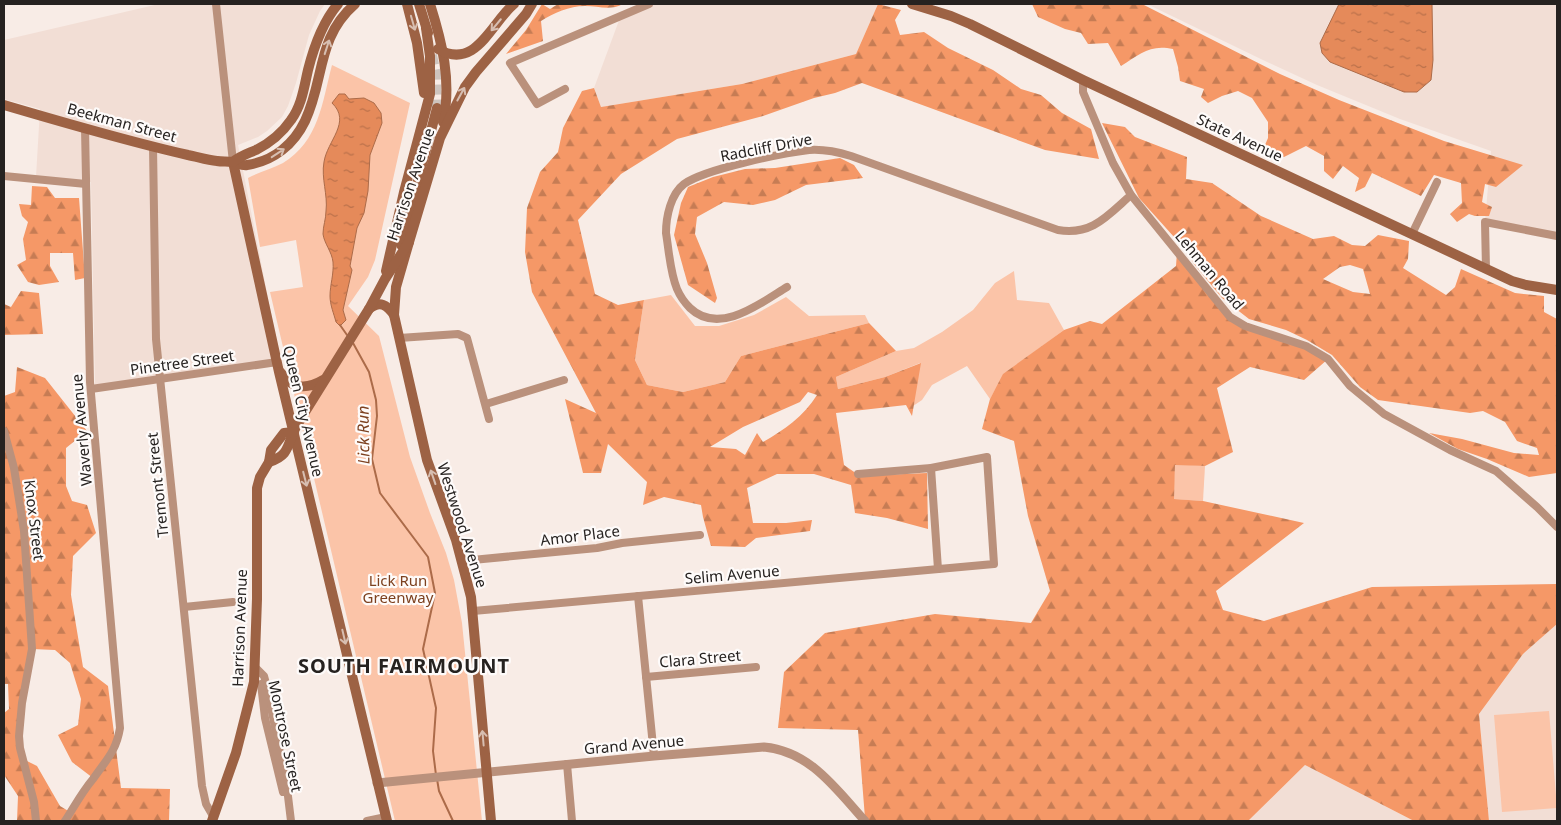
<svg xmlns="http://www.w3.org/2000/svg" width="1561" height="825" viewBox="0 0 1561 825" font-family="'Noto Sans',sans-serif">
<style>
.built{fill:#f2ded5}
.green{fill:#fbc4a8}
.forest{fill:url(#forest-firs);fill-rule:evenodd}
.water{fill:url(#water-ripples);stroke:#ac6b49}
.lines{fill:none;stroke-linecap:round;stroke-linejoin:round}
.stream{stroke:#ac6b49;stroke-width:2}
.secondary-tunnel{stroke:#cec4be;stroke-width:10;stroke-dasharray:10 5;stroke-linecap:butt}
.minor{stroke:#ba917c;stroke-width:8}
.tertiary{stroke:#ba917c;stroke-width:9}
.secondary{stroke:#9d6244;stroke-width:10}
.oneway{stroke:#d7beb1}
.labels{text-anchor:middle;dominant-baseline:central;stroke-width:4.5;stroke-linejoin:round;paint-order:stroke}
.street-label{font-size:15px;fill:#262220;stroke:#fefbfa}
.park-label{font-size:15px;fill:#7d411f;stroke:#fefbfa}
.water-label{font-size:16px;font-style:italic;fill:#7d4120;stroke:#fefbfa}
.district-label{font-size:20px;font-weight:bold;letter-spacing:1px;fill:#262220;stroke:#fefbfa}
</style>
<defs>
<pattern id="forest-firs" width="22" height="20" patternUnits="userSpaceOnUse" patternTransform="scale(1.25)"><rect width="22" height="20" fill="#f59867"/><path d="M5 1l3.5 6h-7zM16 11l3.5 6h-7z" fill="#c67c54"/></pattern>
<pattern id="water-ripples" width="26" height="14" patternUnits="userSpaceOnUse" patternTransform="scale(1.25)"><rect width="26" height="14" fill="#e58a5a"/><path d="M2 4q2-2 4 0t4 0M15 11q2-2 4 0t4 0" fill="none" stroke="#b9704a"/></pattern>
</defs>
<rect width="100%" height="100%" fill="#f8ece6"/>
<g class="built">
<path d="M159 4H325L320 11 309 35 296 83 288 106 282 117 267 131 258 137 238 145 280 359 95 385 91 182 36 177 40 109 4 99V40Z"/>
<path d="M649 4H878L856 54 742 84 601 107 594 88 621 15Z"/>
<path d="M1147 4H1557V236L1485 222 1491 151 1400 119 1317 85 1265 61Z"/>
<path d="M1557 624V821H1489L1479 714 1523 654Z"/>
<path d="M1305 765 1414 821H1248Z"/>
</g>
<g class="green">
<path d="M332 65 410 103 375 260 368 277 348 306 379 336 410 457 430 513 446 553 454 580 462 623 482 821H395L270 292 303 287 296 240 260 247 248 178C259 172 272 169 283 163 319 141 322 103 332 65Z"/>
<path d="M1014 271 1017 300 1049 303 1064 330 1004 374 990 399 967 366 932 385 922 400 913 406 920 363 885 377 838 389 836 377 896 351 914 348 942 332 973 310 995 283Z"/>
<path d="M671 295 695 326H719L754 315 786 297 809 316 865 315 869 323 741 356 725 382 683 392 647 385 635 360 644 300Z"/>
<path d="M1175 464 1205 466 1203 501 1173 499Z"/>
<path d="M1549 711 1557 808 1502 812 1494 715Z"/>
</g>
<g class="forest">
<path d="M542 4 550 9 558 4H623C611 11 598 6 585 6 569 6 554 13 541 21L543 41 506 54 526 30Z"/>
<path d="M878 4 901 10 895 20 900 35 924 32 948 48 993 70 1021 89 1041 95 1062 113 1091 129 1099 159 1045 150 862 83 835 93 814 98 763 116 677 139 621 174 578 220 595 294 618 305 644 300 635 360 647 385 683 392 725 382 741 356 869 323 896 351 836 377 838 389 885 377 921 363 912 416 906 405 836 413 844 465 860 476 927 473 928 529 887 518 855 513 851 485 814 474H777L747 488 753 523H786L812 520 810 531 756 538 745 547 711 546 703 517 701 505 664 497 643 505 647 482 608 444 601 473H583L565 399 596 413 532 292 525 252 527 208 540 172 558 152 563 128 582 91 594 88 601 107 742 84 856 54ZM808 392 817 395C804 416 784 430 763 442L757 433 745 455 736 449 710 447 743 427 800 402Z"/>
<path d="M1032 4H1142L1280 74 1339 100 1444 141 1523 165 1496 187 1485 184 1482 202 1492 207 1489 216H1475L1469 214 1457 222 1450 214 1462 203 1461 183 1434 175 1421 196 1372 173 1365 187 1355 192 1359 178 1343 166 1333 179 1324 171V156L1306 146 1284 157 1262 152 1268 138V122L1252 98 1238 91 1222 96 1208 103 1201 97 1204 89 1180 81 1178 67 1173 49C1150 44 1140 54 1121 66L1108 43 1088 44 1081 33 1065 29 1038 17Z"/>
<path d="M1102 123 1125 127 1135 137 1187 157 1186 179 1212 183 1261 216 1313 239 1334 236 1352 245 1365 246 1378 235 1409 241 1408 259 1403 268 1446 295 1455 287 1461 269 1515 293 1544 296V312L1557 319V473L1529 477 1487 459 1458 449 1429 433 1462 439 1514 453 1539 455 1537 448 1517 441 1505 422 1483 411 1470 413 1378 400 1360 387 1332 355 1307 340 1286 330 1249 319 1222 298 1194 264 1183 247 1139 198ZM1350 265 1363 269 1370 294 1353 292 1323 279 1340 267Z"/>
<path d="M840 158 854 165 863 178 806 185 775 200 753 205 724 202 697 217 695 234 707 263 717 298 715 303 688 285 674 235 681 203 688 187 713 177 745 169 775 168Z"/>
<path d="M32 186 47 187 55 198H79L85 278 75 280 73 253H50V266L59 282 39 285 28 282 17 265 26 260 23 239 28 222 22 216 19 204 31 205Z"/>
<path d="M1177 252 1230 316 1284 338 1328 359 1304 380 1250 367 1217 388 1233 452 1205 466 1175 465 1174 499 1203 501 1304 523 1216 591 1223 610 1264 621 1372 587 1557 584V624L1523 654 1479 714 1489 821H1414L1305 765 1248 821H861L865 818 858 730 778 728 784 672 825 633 935 614 1031 623 1050 591 1028 516 1014 441 982 429 990 399 1003 374 1064 330 1090 321 1102 324 1176 266Z"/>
<path d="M21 291 39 293 43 334 4 335V304L11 307Z"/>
<path d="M17 367 45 378 87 431 66 448V486L72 501 87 505 96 533 73 556 71 595 83 667 108 686 121 788 170 789 169 821H17L18 796 4 775V713L9 709 8 684H4V396L15 392ZM32 649 55 650 70 663 81 699 78 725 58 735 72 762 93 778 70 812 60 806 37 766 23 759 22 704Z"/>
</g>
<g class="water">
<path d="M1339 4H1432L1433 60 1431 80 1417 92H1404L1330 62 1322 53 1320 43Z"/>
<path d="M339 94H345L349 99 364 98 374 103 381 113 382 123 370 155 368 191 364 213 357 228 350 266 352 270 343 310 346 320 340 326 336 322C334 314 330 305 330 296 330 285 334 274 333 262 332 252 324 243 323 234 323 226 326 219 326 211 328 195 321 178 324 162 327 141 352 122 332 103Z"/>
</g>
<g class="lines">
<g class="stream">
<path d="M340 325 347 335"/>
<path d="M353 343 369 372 376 400 377 416 372 459 380 493 428 557 435 593 423 649 436 708 433 751 436 775"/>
<path d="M437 779 439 791 453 821"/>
</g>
<path class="secondary-tunnel" d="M432 55 436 74 437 108"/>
<g class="minor">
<path d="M216 4 233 162"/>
<path d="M1083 80V92L1113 163 1131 195 1230 317 1245 326 1306 346 1328 359 1350 386 1384 414 1450 450 1496 471 1537 507 1557 527"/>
<path d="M565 89 537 104 510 63 649 4"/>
<path d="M153 147 156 339 202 786 206 804 213 816"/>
<path d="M4 176 86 184"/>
<path d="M1412 234 1437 182"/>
<path d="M1486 269 1485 222 1557 236"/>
<path d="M787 287C761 303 719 336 690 308 685 303 680 296 677 289 670 272 669 251 666 233 666 216 671 194 684 184 705 169 783 153 809 150 823 149 838 152 851 156L1058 230C1092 236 1108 215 1131 195"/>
<path d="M399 338 458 334 467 338 489 419"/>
<path d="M91 389 277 362"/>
<path d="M486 404 564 380"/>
<path d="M4 431 14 468 24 531 32 649 22 703 19 736 20 748 34 802 36 821"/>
<path d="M931 468 938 569"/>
<path d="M462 561 597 548 622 543 700 535"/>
<path d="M638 596 654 756"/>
<path d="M184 607 233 602"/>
<path d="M473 611 994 564 987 457 931 468 858 474"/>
<path d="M255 667 264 676 267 687 287 788 291 821"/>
<path d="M646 677 756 667"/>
<path d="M261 684 265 718 283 792"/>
<path d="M567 764 572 821"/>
<path d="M65 821C74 807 82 792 93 779 106 760 116 752 120 728L90 382 85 128"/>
<path d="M367 821 386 817"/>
</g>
<path class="tertiary" d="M377 783 654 756 764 747C810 751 836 789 865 821"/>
<g class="secondary">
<path d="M407 4 417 43 424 93"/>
<path d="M419 4 428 33"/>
<path d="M430 4C442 42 452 82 443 122"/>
<path d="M912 4 951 16 970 24 1083 80 1512 281 1526 285 1557 290"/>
<path d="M438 49C476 71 491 23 514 4"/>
<path d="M4 105C65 123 126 141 188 155 198 157 207 160 217 161 222 162 228 161 233 162 238 163 242 166 247 165 274 161 294 144 305 121 325 79 316 38 355 4"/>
<path d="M233 162 279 372 387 821"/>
<path d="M233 162C240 156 247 154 256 150 270 143 282 133 291 120 302 105 304 87 308 70 314 46 322 23 338 4"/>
<path d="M409 242 396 287 394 315 427 460 456 540 471 597 491 821"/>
<path d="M401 245 437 108"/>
<path d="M386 271 404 192 430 94V56L426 28"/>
<path d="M369 309C380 300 387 305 394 315"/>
<path d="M280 372C292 389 306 390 323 380"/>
<path d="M269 462C287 456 287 449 293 433 296 426 300 421 303 415L369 309 385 279 409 242 440 138 465 87 476 72 526 14 532 4"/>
<path d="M212 821 236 753 254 682 257 599V488L260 477 269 462 271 450 284 433 294 432"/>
</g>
</g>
<defs><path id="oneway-shaft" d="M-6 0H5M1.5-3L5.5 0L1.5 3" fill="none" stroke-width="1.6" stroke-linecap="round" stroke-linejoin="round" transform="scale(1.25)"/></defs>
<g class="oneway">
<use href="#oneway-shaft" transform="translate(413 23) rotate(74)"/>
<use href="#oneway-shaft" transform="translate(496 25) rotate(130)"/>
<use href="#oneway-shaft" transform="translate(327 47) rotate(-72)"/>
<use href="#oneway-shaft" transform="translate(461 94) rotate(-61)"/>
<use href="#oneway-shaft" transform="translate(278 153) rotate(-33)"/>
<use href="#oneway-shaft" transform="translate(433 477) rotate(-109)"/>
<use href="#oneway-shaft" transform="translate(305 479) rotate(76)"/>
<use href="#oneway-shaft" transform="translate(344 637) rotate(77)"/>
<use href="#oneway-shaft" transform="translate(483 738) rotate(-95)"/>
</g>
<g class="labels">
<g class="street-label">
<text transform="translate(122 122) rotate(15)">Beekman Street</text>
<text transform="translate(1240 137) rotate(25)">State Avenue</text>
<text transform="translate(766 147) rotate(-11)">Radcliff Drive</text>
<text transform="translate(410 184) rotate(-71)">Harrison Avenue</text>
<text transform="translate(1210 270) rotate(50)">Lehman Road</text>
<text transform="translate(182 362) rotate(-8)">Pinetree Street</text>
<text transform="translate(304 411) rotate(77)">Queen City Avenue</text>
<text transform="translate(81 430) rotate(-95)">Waverly Avenue</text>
<text transform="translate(157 485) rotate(-96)">Tremont Street</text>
<text transform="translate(35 520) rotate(83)">Knox Street</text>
<text transform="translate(463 525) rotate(72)">Westwood Avenue</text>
<text transform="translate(580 535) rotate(-7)">Amor Place</text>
<text transform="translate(732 574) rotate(-5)">Selim Avenue</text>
<text transform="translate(239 628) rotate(-88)">Harrison Avenue</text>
<text transform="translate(700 658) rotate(-5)">Clara Street</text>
<text transform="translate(286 736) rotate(78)">Montrose Street</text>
<text transform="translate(634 744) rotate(-5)">Grand Avenue</text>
</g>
<g class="park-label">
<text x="398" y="580">Lick Run<tspan x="398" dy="17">Greenway</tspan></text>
</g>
<g class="water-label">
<text transform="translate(363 435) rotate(-91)">Lick Run</text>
</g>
<g class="district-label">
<text x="404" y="665">SOUTH FAIRMOUNT</text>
</g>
</g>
<rect width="1561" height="825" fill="none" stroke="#262220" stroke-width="10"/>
</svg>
